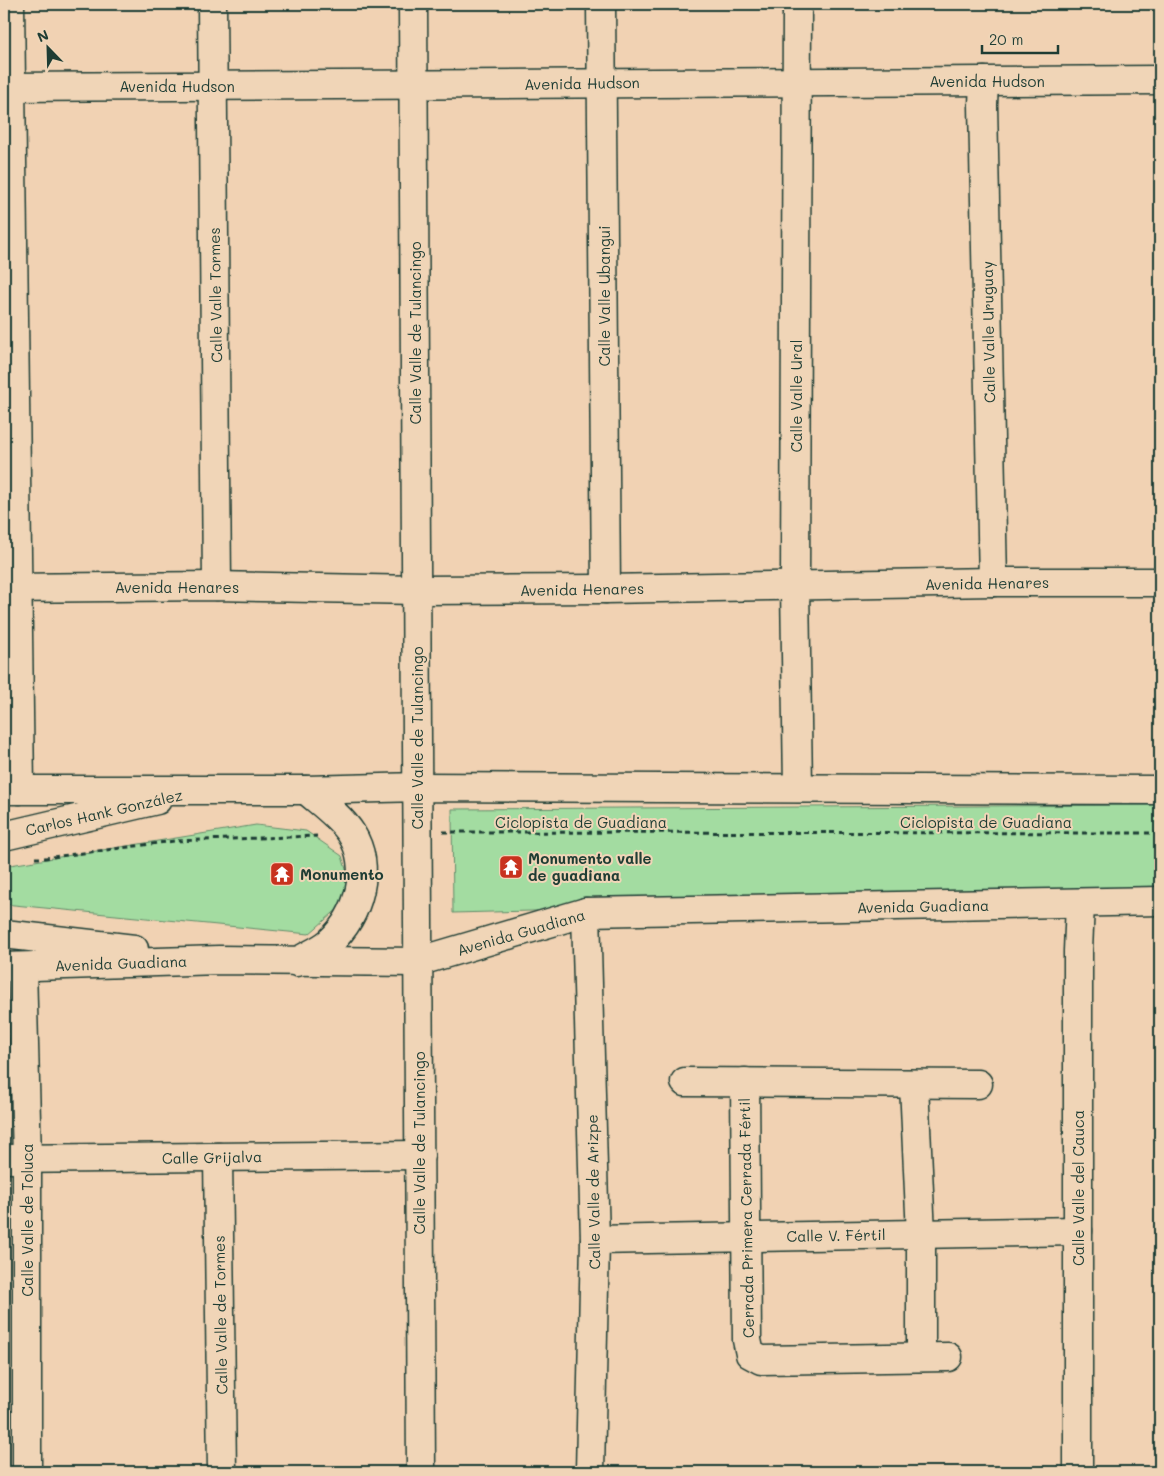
<svg xmlns="http://www.w3.org/2000/svg" width="1164" height="1476" viewBox="0 0 1164 1476" font-family="Mali,sans-serif">
<style>
.green{fill:#a3dca1;stroke:#618c6a}
.lines{fill:none;stroke-linecap:round;stroke-linejoin:round}
.street-casing{stroke:#1f3d34;stroke-width:31}
.secondary-casing{stroke:#1f3d34;stroke-width:31}
.path{stroke:#1f3d34;stroke-width:3;stroke-dasharray:5 4;stroke-linecap:butt}
.street{stroke:#f0d5b7;stroke-width:28}
.secondary{stroke:#f0d5b7;stroke-width:28}
.labels{text-anchor:middle;dominant-baseline:central;stroke-width:4;stroke-linejoin:round;paint-order:stroke}
.street-label{font-size:15px;fill:#1f3d34;stroke:#f0d5b7}
.poi-label{font-size:15px;font-weight:bold;fill:#1f3d34;stroke:#f0d5b7;text-anchor:start}
</style>
<rect width="100%" height="100%" fill="#f1d2b3"/>
<filter id="ink" filterUnits="userSpaceOnUse"><feTurbulence type="fractalNoise" baseFrequency=".02" numOctaves="2"/><feDisplacementMap in="SourceGraphic" scale="10" xChannelSelector="R" yChannelSelector="G"/><feConvolveMatrix kernelMatrix="1 2 1 2 8 2 1 2 1" color-interpolation-filters="sRGB"/></filter>
<g filter="url(#ink)">
<g class="green">
<path d="M1160 805V895L453 913 452 809Z"/>
<path d="M256 825 306 831 342 856 348 876 350 894 340 907 309 934 4 904V866Z"/>
</g>
<g class="lines">
<defs>
<g id="street">
<path d="M10 4 20 790"/>
<path d="M212 4 217 586"/>
<path d="M413 4 421 1472"/>
<path d="M601 4 606 589"/>
<path d="M797 4 795 586 798 788"/>
<path d="M984 81 983 105 993 582"/>
<path d="M4 87 1160 80"/>
<path d="M4 588 217 586 416 590 606 589 993 582H1160"/>
<path d="M586 912 595 1240 590 1472"/>
<path d="M22 967 27 1159V1472"/>
<path d="M685 1082 978 1084"/>
<path d="M745 1082 747 1340 750 1354 761 1360 948 1357"/>
<path d="M914 1085 921 1234V1357"/>
<path d="M218 1157 222 1472"/>
<path d="M4 1159 420 1155"/>
<path d="M595 1240 1078 1231"/>
<path d="M1078 1472V951L1080 903"/>
</g>
<g id="secondary">
<path d="M4 790H306L419 787 1160 790"/>
<path d="M4 836 157 800"/>
<path d="M4 934 134 949"/>
<path d="M297 962C308 955 321 950 330 942 359 915 373 868 351 833 340 816 321 803 306 790"/>
<path d="M4 967 219 960 417 962 586 912 1160 901"/>
</g>
</defs>
<use href="#street" class="street-casing"/>
<use href="#secondary" class="secondary-casing"/>
<g class="path">
<path d="M443 832 1160 833"/>
<path d="M35 858H45L174 841 317 836"/>
</g>
<use href="#street" class="street"/>
<use href="#secondary" class="secondary"/>
</g>
</g>
<defs>
<symbol id="temple-square" viewBox="-11 -11 22 22"><rect x="-9" y="-9" width="18" height="18" rx="4" fill="#c8321e" stroke="#f0d5b7"/><path d="M0-6L5-2H3V0L6.5 2.5H4V6H1.5V3h-3V6H-4V2.5H-6.5L-3 0V-2H-5Z" fill="#fff"/></symbol>
</defs>
<g fill-rule="evenodd">
<use href="#temple-square" x="497" y="853" width="28" height="28"/>
<use href="#temple-square" x="268" y="860" width="28" height="28"/>
</g>
<g class="labels">
<g class="street-label">
<text x="987" y="81">Avenida Hudson</text>
<text transform="translate(582 83) rotate(-1)">Avenida Hudson</text>
<text x="177" y="86">Avenida Hudson</text>
<text transform="translate(215 295) rotate(-91)">Calle Valle Tormes</text>
<text transform="translate(604 296) rotate(-90)">Calle Valle Ubangui</text>
<text transform="translate(988 332) rotate(-91)">Calle Valle Uruguay</text>
<text transform="translate(415 333) rotate(-90)">Calle Valle de Tulancingo</text>
<text transform="translate(796 396) rotate(-90)">Calle Valle Ural</text>
<text transform="translate(987 583) rotate(-1)">Avenida Henares</text>
<text x="177" y="587">Avenida Henares</text>
<text transform="translate(582 589) rotate(-1)">Avenida Henares</text>
<text transform="translate(417 738) rotate(-90)">Calle Valle de Tulancingo</text>
<text transform="translate(104 812) rotate(-13)">Carlos Hank González</text>
<text x="581" y="822">Ciclopista de Guadiana</text>
<text x="986" y="822">Ciclopista de Guadiana</text>
<text transform="translate(923 906) rotate(-1)">Avenida Guadiana</text>
<text transform="translate(521 932) rotate(-16)">Avenida Guadiana</text>
<text transform="translate(121 963) rotate(-2)">Avenida Guadiana</text>
<text transform="translate(419 1143) rotate(-90)">Calle Valle de Tulancingo</text>
<text transform="translate(212 1157) rotate(-1)">Calle Grijalva</text>
<text transform="translate(1078 1188) rotate(-90)">Calle Valle del Cauca</text>
<text transform="translate(593 1192) rotate(-91)">Calle Valle de Arizpe</text>
<text transform="translate(746 1218) rotate(-91)">Cerrada Primera Cerrada Fértil</text>
<text transform="translate(27 1220) rotate(-90)">Calle Valle de Toluca</text>
<text transform="translate(836 1235) rotate(-1)">Calle V. Fértil</text>
<text transform="translate(220 1315) rotate(-91)">Calle Valle de Tormes</text>
</g>
<g class="poi-label">
<text x="528" y="858">Monumento valle<tspan x="528" dy="17">de guadiana</tspan></text>
<text x="300" y="874">Monumento</text>
</g>
</g>
<rect width="1164" height="1476" fill="none" stroke="#f0d5b7" stroke-width="20"/>
<rect x="10" y="10" width="1144" height="1456" fill="none" stroke="#1f3d34" stroke-width="2" filter="url(#ink)"/>
<g transform="translate(48 48) rotate(337)" stroke="#f0d5b7" stroke-width="4" paint-order="stroke">
<path d="M0-4L9 19L0 12L-9 19Z" fill="#1f3d34"/>
<text y="-8" font-size="14" font-weight="bold" text-anchor="middle" fill="#1f3d34">N</text>
</g>
<path d="M982 45v8h76v-8" fill="none" stroke="#1f3d34" stroke-width="2.5"/>
<text x="989" y="45" font-size="15" fill="#1f3d34" stroke="#f0d5b7" stroke-width="4" paint-order="stroke">20 m</text>
</svg>
